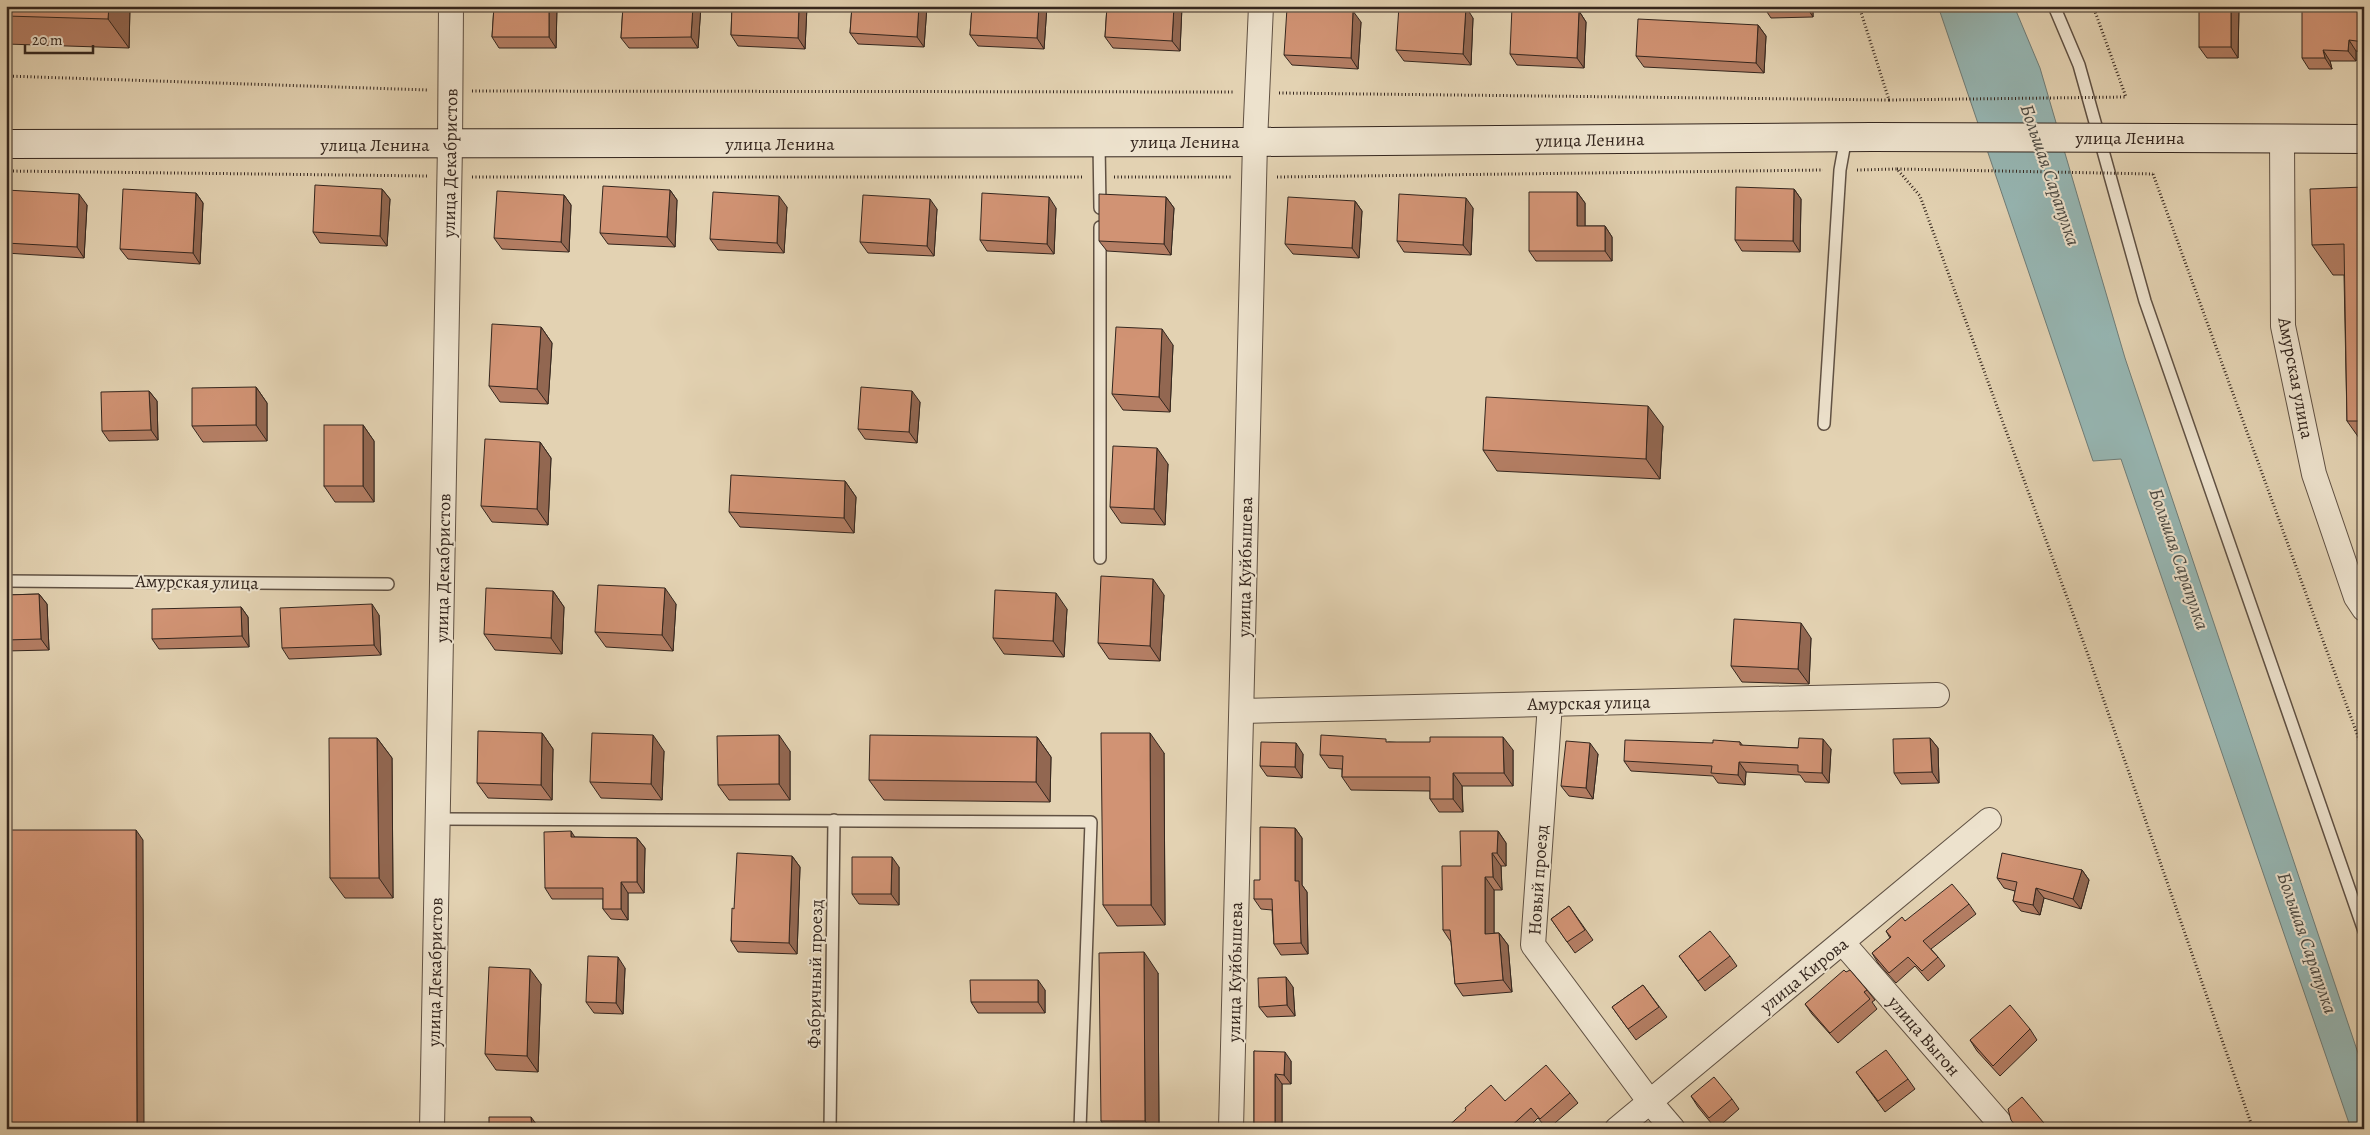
<svg xmlns="http://www.w3.org/2000/svg" width="2370" height="1135" viewBox="0 0 2370 1135" font-family="Alegreya,serif">
<style>
.water{fill:#96b6b3;stroke:#6f7c77}
.lines{fill:none;stroke-linecap:round;stroke-linejoin:round}
.lane-casing{stroke:#605143;stroke-width:14}
.street-casing{stroke:#605143;stroke-width:26}
.secondary-casing{stroke:#34261e;stroke-width:30}
.path{stroke:#34261e;stroke-width:3;stroke-dasharray:1 2.5;stroke-linecap:butt}
.lane{stroke:#ede2cd;stroke-width:11}
.street{stroke:#ede2cd;stroke-width:24}
.secondary{stroke:#ede2cd;stroke-width:28}
.secondary-bridge-casing{stroke:#34261e;stroke-width:30;stroke-linecap:butt}
.path-bridge{stroke:#34261e;stroke-width:3;stroke-dasharray:1 2.5;stroke-linecap:butt}
.secondary-bridge{stroke:#ede2cd;stroke-width:28}
.wall{fill:#b47e64;stroke:#34261e}
.shaded-wall{fill:#926751;stroke:#34261e}
.building{fill:#d19374;stroke:#34261e}
.labels{text-anchor:middle;dominant-baseline:central;stroke-width:4;stroke-linejoin:round;paint-order:stroke}
.street-label{font-size:18px;fill:#34261e;stroke:#ede2cd}
.water-label{font-size:19px;font-style:italic;fill:#4c4a43;stroke:#ede2cd}
</style>
<rect width="100%" height="100%" fill="#e3d2b2"/>
<filter id="stains"><feTurbulence type="fractalNoise" baseFrequency=".004" numOctaves="4"/><feColorMatrix values="0 0 0 0 .2 0 0 0 0 .09 0 0 0 0 .02 0 0 0 .5 -.17"/></filter>
<radialGradient id="worn" r=".72"><stop offset=".6" stop-color="#630" stop-opacity="0"/><stop offset="1" stop-color="#630" stop-opacity=".3"/></radialGradient>
<path class="water" d="M1938 6H2014L2040 68 2125 358 2364 1071V1129H2351L2121 459 2093 461Z"/>
<g class="lines">
<defs>
<g id="lane">
<path d="M2054 6 2079 65 2145 301 2364 931"/>
<path d="M1099 143 1100 208"/>
<path d="M1100 227V558"/>
<path d="M1824 424 1840 170 1846 137"/>
<path d="M6 581 388 584"/>
<path d="M438 819 1091 822 1080 1129"/>
<path d="M830 1129 834 820"/>
</g>
<g id="street">
<path d="M2282 138 2283 326 2314 474 2356 597 2364 609"/>
<path d="M1550 704 1533 945 1650 1102 1673 1129"/>
<path d="M1242 711 1937 695"/>
<path d="M1843 943 2005 1129"/>
<path d="M432 1129 450 145 451 6"/>
<path d="M1231 1129 1255 142 1261 6"/>
<path d="M1617 1129 1989 820"/>
</g>
<g id="secondary">
<path d="M2168 138 2364 139"/>
<path d="M6 144 1255 142 1872 137"/>
</g>
</defs>
<use href="#lane" class="lane-casing"/>
<use href="#street" class="street-casing"/>
<use href="#secondary" class="secondary-casing"/>
<g class="path">
<path d="M2093 6 2126 97"/>
<path d="M6 76 428 90"/>
<path d="M472 91 1235 92"/>
<path d="M1279 93 1889 100 1859 6"/>
<path d="M1857 170 1897 169 1920 196 2087 652 2253 1129"/>
<path d="M6 171 428 176"/>
<path d="M2153 174 2364 753"/>
<path d="M472 177H1083"/>
<path d="M1114 177H1233"/>
<path d="M1277 177 1823 170"/>
</g>
<use href="#lane" class="lane"/>
<use href="#street" class="street"/>
<use href="#secondary" class="secondary"/>
<defs>
<path id="secondary-bridge" d="M1872 137 2168 138"/>
</defs>
<use href="#secondary-bridge" class="secondary-bridge-casing"/>
<g class="path-bridge">
<path d="M1889 100 2126 97"/>
<path d="M1897 169 2153 174"/>
</g>
<use href="#secondary-bridge" class="secondary-bridge"/>
</g>
<g class="wall">
<path d="M6 6H130L129 48 6 44Z"/>
<path d="M163 6H369V10Z"/>
<path d="M494 6H557L556 48H499L492 37Z"/>
<path d="M623 6H701L698 48H629L621 38Z"/>
<path d="M732 6H807L805 49 738 46 731 35Z"/>
<path d="M852 6H927L924 47 858 44 850 33Z"/>
<path d="M972 6H1047L1044 49 978 46 970 35Z"/>
<path d="M1107 6H1182L1180 51 1113 48 1105 37Z"/>
<path d="M1763 6H1813V17L1771 18Z"/>
<path d="M2239 6 2238 58H2207L2199 47Z"/>
<path d="M2364 10V52L2356 51V61H2330L2332 69H2309L2302 58Z"/>
<path d="M1579 11 1586 22 1584 68 1517 65 1510 54Z"/>
<path d="M1473 18 1471 65 1404 61 1396 50Z"/>
<path d="M1361 22 1358 69 1292 65 1284 55Z"/>
<path d="M1758 25 1766 36 1764 73 1644 67 1636 56Z"/>
<path d="M2364 187V445L2347 421 2344 275H2333L2312 245Z"/>
<path d="M382 189 390 199 387 246 320 243 313 232Z"/>
<path d="M1794 189 1801 199 1800 252 1742 251 1735 240Z"/>
<path d="M6 190 87 205 84 258 6 253Z"/>
<path d="M670 190 677 200 675 247 608 244 600 233Z"/>
<path d="M1577 192 1585 203V226H1605L1612 237V261H1536L1529 251Z"/>
<path d="M196 193 203 203 200 264 128 259 120 249Z"/>
<path d="M564 195 571 205 569 252 502 249 494 238Z"/>
<path d="M1166 197 1174 208 1171 255 1107 251 1099 241Z"/>
<path d="M1355 201 1362 211 1359 258 1293 254 1285 244Z"/>
<path d="M787 207 784 253 718 250 710 239Z"/>
<path d="M1056 208 1054 254 987 251 980 240Z"/>
<path d="M1473 208 1471 255 1404 252 1397 241Z"/>
<path d="M937 209 934 256 868 253 860 242Z"/>
<path d="M541 327 552 343 548 404 500 402 489 386Z"/>
<path d="M1173 345 1170 412 1123 410 1112 394Z"/>
<path d="M256 387 267 403V441L203 442 192 426Z"/>
<path d="M149 391 157 401 158 440 109 441 102 431Z"/>
<path d="M920 402 917 443 865 439 858 429Z"/>
<path d="M363 425 374 441V502H335L324 486Z"/>
<path d="M1663 426 1660 479 1497 471 1483 450Z"/>
<path d="M540 442 551 458 548 525 492 522 481 506Z"/>
<path d="M1168 464 1165 525 1121 523 1110 507Z"/>
<path d="M845 481 856 497 854 533 740 527 729 512Z"/>
<path d="M553 591 564 607 562 654 495 650 484 634Z"/>
<path d="M39 594 47 604 49 650 6 651V595Z"/>
<path d="M1164 595 1160 661 1109 659 1098 643Z"/>
<path d="M676 604 673 651 606 647 595 632Z"/>
<path d="M241 607 248 617 249 647 159 649 152 639Z"/>
<path d="M1067 609 1064 657 1004 654 993 638Z"/>
<path d="M379 615 381 655 289 659 282 648Z"/>
<path d="M1811 638 1809 684 1742 682 1731 666Z"/>
<path d="M542 733 553 749 552 800 488 798 477 783Z"/>
<path d="M1037 737 1051 757 1050 802 884 800 869 780Z"/>
<path d="M377 738 392 758 393 898H345L330 878Z"/>
<path d="M1930 738 1938 748 1939 783 1901 784 1894 773Z"/>
<path d="M1389 742 1513 750V786H1462L1463 812H1439L1430 799V791L1351 790 1342 777V769L1329 768 1320 755Z"/>
<path d="M1740 742 1743 746 1831 749 1829 783 1805 782 1800 775 1746 772 1745 785 1718 783 1713 776 1631 771 1624 761 1713 743Z"/>
<path d="M664 751 662 800 601 798 590 782Z"/>
<path d="M790 751V800H729L718 785Z"/>
<path d="M1164 753 1165 925 1117 926 1103 905Z"/>
<path d="M1303 754 1302 778 1267 776 1260 766Z"/>
<path d="M1598 754 1593 799 1569 796 1561 786Z"/>
<path d="M1295 828 1302 838V885L1307 892 1308 954 1281 955 1274 944 1272 910 1261 909 1254 899 1260 880Z"/>
<path d="M1498 831 1506 843V866H1501L1502 890H1494V933H1499L1508 945 1512 992 1463 996 1455 984 1451 942 1443 930 1461 866Z"/>
<path d="M575 837 637 838 645 848 644 893H628V920L611 919 603 909V899H552L545 888Z"/>
<path d="M792 856 800 867 797 954 738 952 731 941 734 909Z"/>
<path d="M899 867V905L859 904 852 894Z"/>
<path d="M2082 870 2089 880 2081 909 2044 898 2040 915 2021 911 2013 901 2015 891 2004 888 1997 878Z"/>
<path d="M1969 904 1976 914 1931 949 1938 957 1945 966 1928 981 1915 966 1896 983 1878 963 1872 953 1890 938 1886 931 1905 921Z"/>
<path d="M1569 906 1593 940 1575 953 1551 919Z"/>
<path d="M1679 956H1730L1737 966 1705 991Z"/>
<path d="M625 968 623 1014 594 1013 586 1002Z"/>
<path d="M1846 972 1867 990 1875 1000 1872 1002 1877 1009 1838 1043 1812 1014 1805 1004Z"/>
<path d="M1158 973 1159 1129H1106L1101 1121Z"/>
<path d="M541 984 538 1072 496 1070 485 1054Z"/>
<path d="M1643 985 1667 1017 1636 1040 1612 1007Z"/>
<path d="M1293 987 1295 1016 1267 1017 1259 1007Z"/>
<path d="M1045 990V1013H978L971 1002Z"/>
<path d="M2030 1029 2037 1040 2000 1076 1977 1051 1970 1040Z"/>
<path d="M1254 1051 1291 1061V1084H1282V1129L1254 1127Z"/>
<path d="M1856 1072 1908 1079 1915 1089 1885 1112Z"/>
<path d="M1570 1093 1578 1103 1548 1129H1547L1538 1118 1527 1129H1445L1505 1101Z"/>
<path d="M1691 1096 1732 1099 1739 1109 1716 1129 1698 1107Z"/>
</g>
<g class="shaded-wall">
<path d="M109 6H130L129 48 108 19Z"/>
<path d="M549 6H557L556 48 549 37Z"/>
<path d="M693 6H701L698 48 691 37Z"/>
<path d="M799 6H807L805 49 798 38Z"/>
<path d="M919 6H927L924 47 917 37Z"/>
<path d="M1039 6H1047L1044 49 1037 38Z"/>
<path d="M1174 6H1182L1180 51 1172 41Z"/>
<path d="M1806 6H1813V17Z"/>
<path d="M2231 6H2239L2238 58 2231 47Z"/>
<path d="M1466 7 1473 18 1471 65 1463 54Z"/>
<path d="M1353 11 1361 22 1358 69 1351 58Z"/>
<path d="M1579 11 1586 22 1584 68 1577 58Z"/>
<path d="M1758 25 1766 36 1764 73 1756 63Z"/>
<path d="M2349 40 2356 51V61L2348 51Z"/>
<path d="M2323 50 2330 61 2332 69 2325 58Z"/>
<path d="M382 189 390 199 387 246 380 236Z"/>
<path d="M1794 189 1801 199 1800 252 1793 241Z"/>
<path d="M670 190 677 200 675 247 667 237Z"/>
<path d="M1577 192 1585 203V237L1577 226Z"/>
<path d="M196 193 203 203 200 264 193 253Z"/>
<path d="M79 194 87 205 84 258 77 247Z"/>
<path d="M564 195 571 205 569 252 561 242Z"/>
<path d="M779 196 787 207 784 253 777 243Z"/>
<path d="M1049 197 1056 208 1054 254 1047 244Z"/>
<path d="M1166 197 1174 208 1171 255 1164 244Z"/>
<path d="M1466 198 1473 208 1471 255 1463 245Z"/>
<path d="M930 199 937 209 934 256 927 246Z"/>
<path d="M1355 201 1362 211 1359 258 1352 248Z"/>
<path d="M1605 226 1612 237V261L1605 251Z"/>
<path d="M541 327 552 343 548 404 537 389Z"/>
<path d="M1162 329 1173 345 1170 412 1159 397Z"/>
<path d="M256 387 267 403V441L256 425Z"/>
<path d="M149 391 157 401 158 440 151 430Z"/>
<path d="M912 391 920 402 917 443 909 432Z"/>
<path d="M1648 406 1663 426 1660 479 1646 459Z"/>
<path d="M363 425 374 441V502L363 486Z"/>
<path d="M540 442 551 458 548 525 537 509Z"/>
<path d="M1157 448 1168 464 1165 525 1154 509Z"/>
<path d="M845 481 856 497 854 533 844 518Z"/>
<path d="M1153 579 1164 595 1160 661 1150 646Z"/>
<path d="M665 588 676 604 673 651 662 635Z"/>
<path d="M553 591 564 607 562 654 551 638Z"/>
<path d="M1056 593 1067 609 1064 657 1053 641Z"/>
<path d="M39 594 47 604 49 650 41 639Z"/>
<path d="M372 604 379 615 381 655 374 645Z"/>
<path d="M241 607 248 617 249 647 242 636Z"/>
<path d="M1801 623 1811 638 1809 684 1798 669Z"/>
<path d="M542 733 553 749 552 800 541 785Z"/>
<path d="M1150 733 1164 753 1165 925 1151 905Z"/>
<path d="M653 735 664 751 662 800 651 784Z"/>
<path d="M779 735 790 751V800L779 784Z"/>
<path d="M1037 737 1051 757 1050 802 1036 782Z"/>
<path d="M1503 737 1513 750V786L1504 773Z"/>
<path d="M377 738 392 758 393 898 379 878Z"/>
<path d="M1930 738 1938 748 1939 783 1932 772Z"/>
<path d="M1823 739 1831 749 1829 783 1822 773Z"/>
<path d="M1296 743 1303 754 1302 778 1295 767Z"/>
<path d="M1590 743 1598 754 1593 799 1586 788Z"/>
<path d="M1739 762 1746 772 1745 785 1738 775Z"/>
<path d="M1453 773 1462 786 1463 812 1453 799Z"/>
<path d="M1295 828 1302 838V885L1307 892 1308 954 1301 943 1295 881Z"/>
<path d="M136 830 143 840 144 1129H137Z"/>
<path d="M571 831 578 842 571 837Z"/>
<path d="M1498 831 1506 843V866L1497 853Z"/>
<path d="M637 838 645 848 644 893 637 882Z"/>
<path d="M1492 853 1501 866 1502 890 1493 877Z"/>
<path d="M792 856 800 867 797 954 789 943Z"/>
<path d="M892 857 899 867V905L891 894Z"/>
<path d="M2082 870 2089 880 2081 909 2073 899Z"/>
<path d="M1485 877 1494 890V947L1485 934Z"/>
<path d="M621 882 628 893V920L621 909Z"/>
<path d="M2036 888 2044 898 2040 915 2033 905Z"/>
<path d="M1499 933 1508 945 1512 992 1503 980Z"/>
<path d="M1144 952 1158 973 1159 1129H1151L1145 1121Z"/>
<path d="M618 957 625 968 623 1014 616 1003Z"/>
<path d="M530 969 541 984 538 1072 527 1056Z"/>
<path d="M1286 977 1293 987 1295 1016 1287 1005Z"/>
<path d="M1038 980 1045 990V1013L1038 1002Z"/>
<path d="M1285 1052 1291 1061V1084L1284 1075Z"/>
<path d="M1275 1074 1282 1084V1129H1277L1275 1126Z"/>
<path d="M531 1117 540 1129H532Z"/>
</g>
<g class="building">
<path d="M6 6H109L108 19 6 16Z"/>
<path d="M494 6H549V37H492Z"/>
<path d="M623 6H693L691 37 621 38Z"/>
<path d="M732 6H799L798 38 731 35Z"/>
<path d="M852 6H919L917 37 850 33Z"/>
<path d="M972 6H1039L1037 38 970 35Z"/>
<path d="M1107 6H1174L1172 41 1105 37Z"/>
<path d="M1399 6H1449L1466 7 1463 54 1396 50Z"/>
<rect x="2199" y="6" width="32" height="41"/>
<path d="M1512 7 1579 11 1577 58 1510 54Z"/>
<path d="M1287 8 1353 11 1351 58 1284 55Z"/>
<path d="M2302 9 2364 10V42L2349 40 2348 51 2323 50 2325 58H2302Z"/>
<path d="M1638 19 1758 25 1756 63 1636 56Z"/>
<path d="M315 185 382 189 380 236 313 232Z"/>
<path d="M603 186 670 190 667 237 600 233Z"/>
<path d="M1736 187 1794 189 1793 241 1735 240Z"/>
<path d="M2364 187V421H2347L2344 244 2312 245 2310 189Z"/>
<path d="M123 189 196 193 193 253 120 249Z"/>
<path d="M6 190 79 194 77 247 6 243Z"/>
<path d="M497 191 564 195 561 242 494 238Z"/>
<path d="M713 192 779 196 777 243 710 239Z"/>
<path d="M1529 192H1577V226H1605V251H1529Z"/>
<path d="M982 193 1049 197 1047 244 980 240Z"/>
<path d="M1099 194 1166 197 1164 244 1099 241Z"/>
<path d="M1399 194 1466 198 1463 245 1397 241Z"/>
<path d="M863 195 930 199 927 246 860 242Z"/>
<path d="M1288 197 1355 201 1352 248 1285 244Z"/>
<path d="M492 324 541 327 537 389 489 386Z"/>
<path d="M1116 327 1162 329 1159 397 1112 394Z"/>
<path d="M256 387V425L192 426V388Z"/>
<path d="M861 387 912 391 909 432 858 429Z"/>
<path d="M149 391 151 430 102 431 101 392Z"/>
<path d="M1486 397 1648 406 1646 459 1483 450Z"/>
<rect x="324" y="425" width="39" height="61"/>
<path d="M485 439 540 442 537 509 481 506Z"/>
<path d="M1113 446 1157 448 1154 509 1110 507Z"/>
<path d="M731 475 845 481 844 518 729 512Z"/>
<path d="M1101 576 1153 579 1150 646 1098 643Z"/>
<path d="M598 585 665 588 662 635 595 632Z"/>
<path d="M486 588 553 591 551 638 484 634Z"/>
<path d="M995 590 1056 593 1053 641 993 638Z"/>
<path d="M39 594 41 639 6 640V595Z"/>
<path d="M372 604 374 645 282 648 280 608Z"/>
<path d="M241 607 242 636 152 639V609Z"/>
<path d="M1734 619 1801 623 1798 669 1731 666Z"/>
<path d="M478 731 542 733 541 785 477 783Z"/>
<path d="M592 733 653 735 651 784 590 782Z"/>
<path d="M1101 733H1150L1151 905H1103Z"/>
<path d="M779 735V784L718 785 717 736Z"/>
<path d="M870 735 1037 737 1036 782 869 780Z"/>
<path d="M1321 735 1386 739V742H1430V737H1503L1504 773H1453V799H1430V777H1342L1343 756 1320 755Z"/>
<path d="M329 738H377L379 878H330Z"/>
<path d="M1799 738 1823 739 1822 773 1798 772V765L1739 762 1738 775 1711 773 1712 766 1624 761 1625 740 1713 743V740L1740 742V745L1798 748Z"/>
<path d="M1930 738 1932 772 1894 773 1893 739Z"/>
<path d="M1566 741 1590 743 1586 788 1561 786Z"/>
<path d="M1261 742 1296 743 1295 767 1260 766Z"/>
<path d="M1260 827 1295 828V881H1299L1301 943 1274 944 1272 899H1254V880H1260Z"/>
<path d="M6 830H136L137 1129H6Z"/>
<path d="M571 831V837L637 838V882H621V909H603V888H545L544 832Z"/>
<path d="M1460 831H1498L1497 853H1492L1493 877H1485V934L1499 933 1503 980 1455 984 1450 930H1443L1442 866H1461Z"/>
<path d="M737 853 792 856 789 943 731 941 732 908 734 909Z"/>
<path d="M2002 853 2082 870 2073 899 2036 888 2033 905 2013 901 2017 882 1997 878Z"/>
<path d="M852 857H892L891 894H852Z"/>
<path d="M1952 884 1969 904 1923 941 1938 957 1922 971 1908 957 1889 973 1872 953 1891 937 1886 931 1902 917 1905 921Z"/>
<path d="M1569 906 1585 930 1567 942 1551 919Z"/>
<path d="M1710 931 1730 956 1698 981 1679 956Z"/>
<path d="M1144 952 1145 1121H1101L1099 953Z"/>
<path d="M588 956 618 957 616 1003 586 1002Z"/>
<path d="M489 967 530 969 527 1056 485 1054Z"/>
<path d="M1844 970 1846 972 1850 970 1867 990 1864 992 1870 999 1830 1033 1805 1004Z"/>
<path d="M1286 977 1287 1005 1259 1007 1258 978Z"/>
<path d="M970 980H1038V1002H971Z"/>
<path d="M1643 985 1659 1007 1628 1029 1612 1007Z"/>
<path d="M2010 1005 2030 1029 1993 1066 1970 1040Z"/>
<path d="M1886 1050 1908 1079 1878 1101 1856 1072Z"/>
<path d="M1254 1051 1285 1052 1284 1075 1275 1074V1126H1280V1129H1250V1127H1254Z"/>
<path d="M1546 1065 1570 1093 1540 1119 1531 1108 1508 1129H1445L1466 1110 1465 1108 1491 1085 1505 1101Z"/>
<path d="M1714 1077 1732 1099 1709 1118 1691 1096Z"/>
<path d="M2022 1097 2049 1129H2018L2011 1120 2008 1109Z"/>
<path d="M489 1117H531L532 1129H489Z"/>
</g>
<g class="labels">
<g class="street-label">
<text x="2130" y="138">улица Ленина</text>
<text transform="translate(1590 140) rotate(-1)">улица Ленина</text>
<text x="1185" y="142">улица Ленина</text>
<text x="780" y="144">улица Ленина</text>
<text x="375" y="145">улица Ленина</text>
<text transform="translate(450 163) rotate(-89)">улица Декабристов</text>
<text transform="translate(2296 378) rotate(79)">Амурская улица</text>
<text transform="translate(1245 567) rotate(-89)">улица Куйбышева</text>
<text transform="translate(443 568) rotate(-89)">улица Декабристов</text>
<text transform="translate(197 582) rotate(1)">Амурская улица</text>
<text transform="translate(1589 703) rotate(-1)">Амурская улица</text>
<text transform="translate(1538 880) rotate(-86)">Новый проезд</text>
<text transform="translate(435 972) rotate(-89)">улица Декабристов</text>
<text transform="translate(1235 972) rotate(-89)">улица Куйбышева</text>
<text transform="translate(815 974) rotate(-89)">Фабричный проезд</text>
<text transform="translate(1804 975) rotate(-39)">улица Кирова</text>
<text transform="translate(1924 1036) rotate(49)">улица Выгон</text>
</g>
<g class="water-label">
<text transform="translate(2050 175) rotate(71)">Большая Сарапулка</text>
<text transform="translate(2179 559) rotate(71)">Большая Сарапулка</text>
<text transform="translate(2307 943) rotate(71)">Большая Сарапулка</text>
</g>
</g>
<rect width="2370" height="1135" fill="none" stroke="#e3d2b2" stroke-width="25"/>
<rect x="8" y="8" width="2355" height="1120" fill="none" stroke="#34261e" stroke-width="2.5"/>
<rect x="12" y="12" width="2345" height="1110" fill="none" stroke="#34261e"/>
<path d="M25 45v8h68v-8" fill="none" stroke="#34261e" stroke-width="2.5"/>
<text x="32" y="45" font-size="15" fill="#34261e" stroke="#ede2cd" stroke-width="4" paint-order="stroke">20 m</text>
<rect width="100%" height="100%" filter="url(#stains)"/>
<rect width="100%" height="100%" fill="url(#worn)"/>
</svg>
